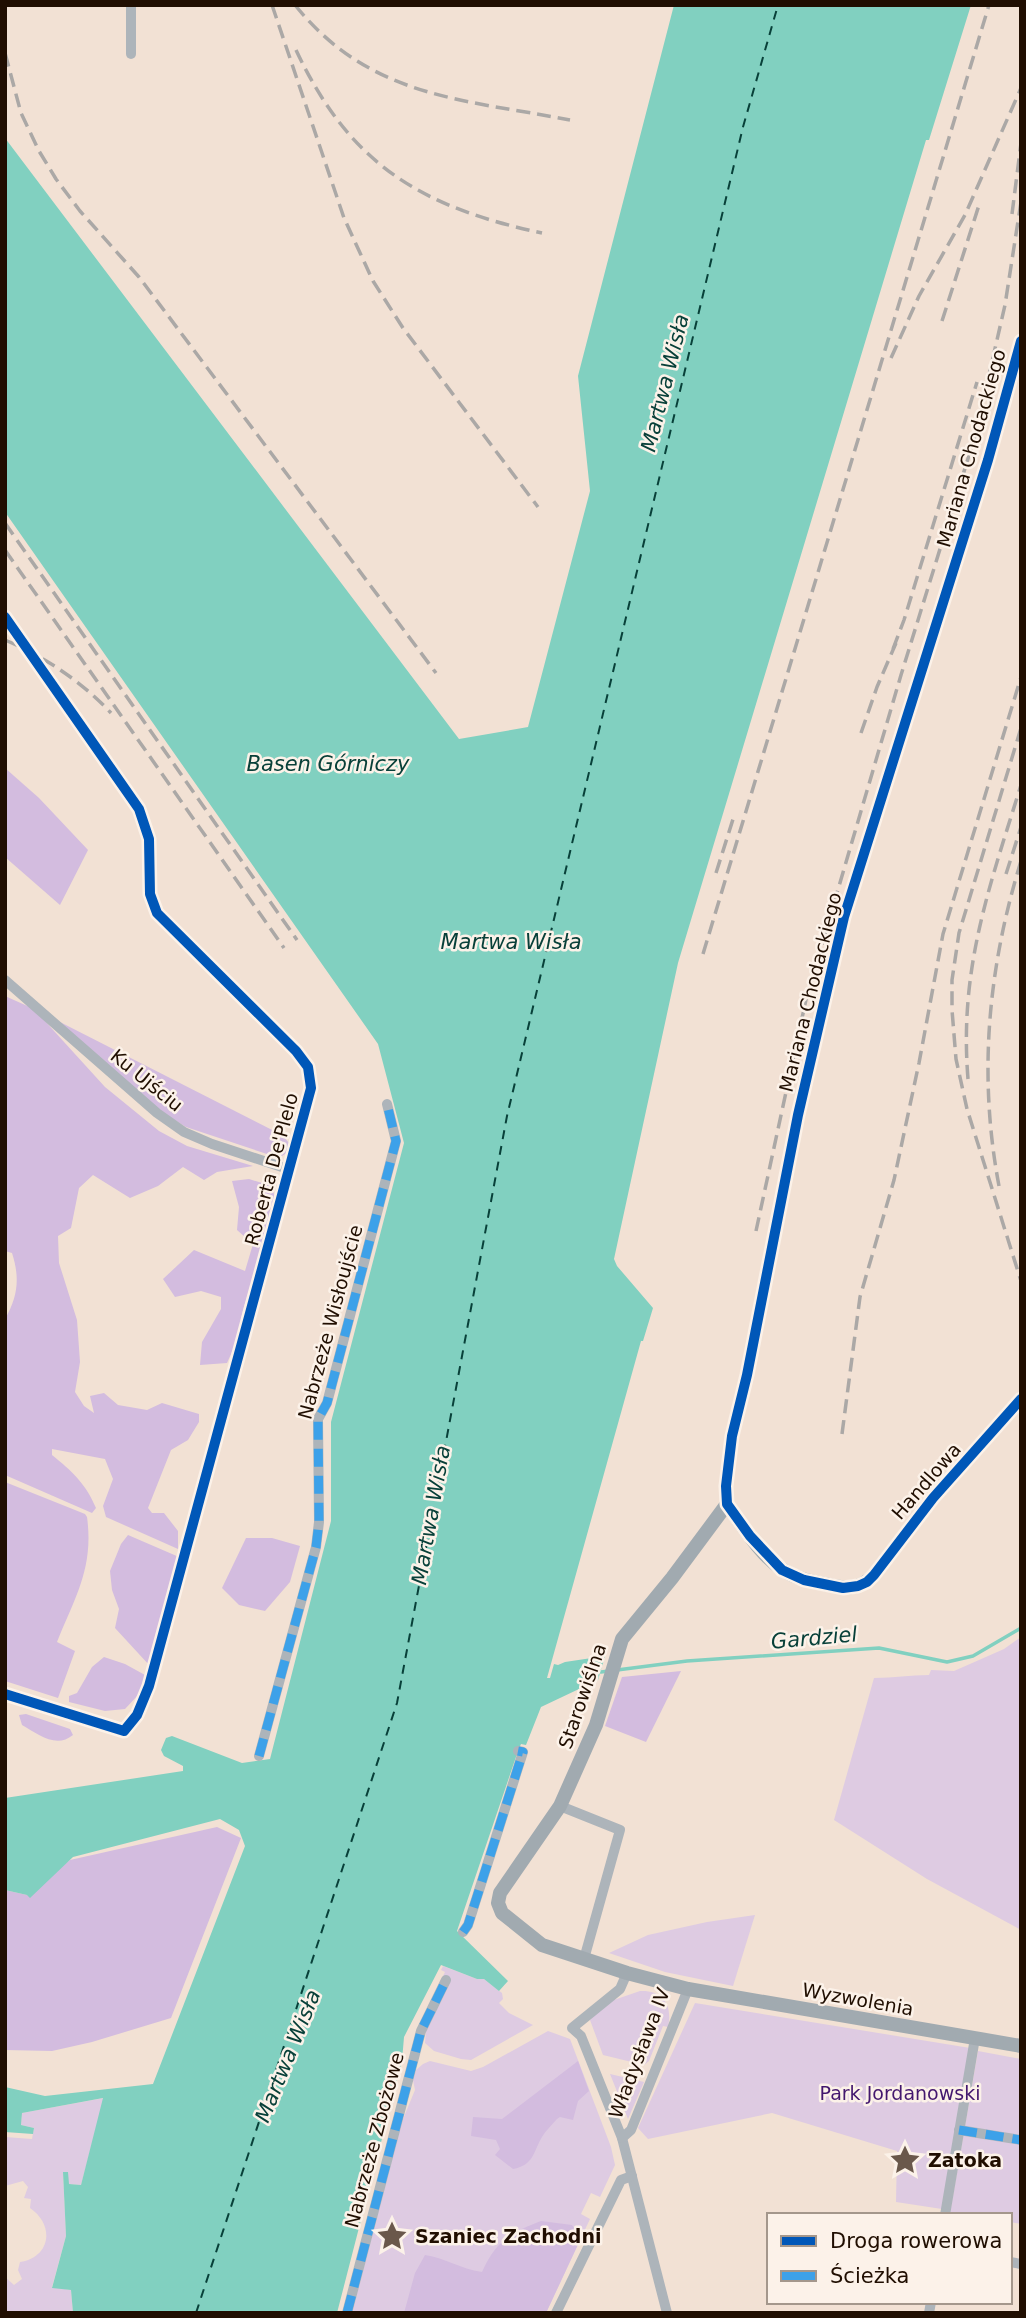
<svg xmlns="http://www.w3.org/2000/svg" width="1026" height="2318" font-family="'DejaVu Sans',sans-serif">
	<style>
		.green { fill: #decbe2 }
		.forest { fill: #d3bcdf }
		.water { fill: #81d0c0 }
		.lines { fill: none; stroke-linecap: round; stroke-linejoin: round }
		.stream { stroke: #81d0c0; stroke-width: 3.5 }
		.ferry { stroke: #084039; stroke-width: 2; stroke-dasharray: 9 7; stroke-linecap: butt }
		.street { stroke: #adb4ba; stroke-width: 10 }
		.secondary { stroke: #a1aab0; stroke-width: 14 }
		.rail { stroke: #aba8a6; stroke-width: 3.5; stroke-dasharray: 14 7; stroke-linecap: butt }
		.quiet { stroke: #3da1e9; stroke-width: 9; stroke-dasharray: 18 9; stroke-linecap: butt }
		.cycleway-casing { stroke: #fcf2e9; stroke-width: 15 }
		.cycleway { stroke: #0057b8; stroke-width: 10 }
		.labels { text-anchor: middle; stroke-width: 5; stroke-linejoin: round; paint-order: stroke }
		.street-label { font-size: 19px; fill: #200e01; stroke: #fcf2e9 }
		.park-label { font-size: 19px; fill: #43176e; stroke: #fcf2e9 }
		.poi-label { font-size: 19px; font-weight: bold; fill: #200e01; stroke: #fcf2e9; text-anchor: start }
		.water-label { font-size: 21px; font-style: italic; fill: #084039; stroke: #fcf2e9 }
	</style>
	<rect width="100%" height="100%" fill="#f2e1d4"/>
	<g class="green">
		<path d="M1021,1637V1930L927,1879L834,1820L874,1678C894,1678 910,1675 929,1675L931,1670L954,1671L1004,1649Z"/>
		<polygon points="755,1915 733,1986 665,1972 609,1953 648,1935 707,1922"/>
		<polygon points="443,1966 477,1979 484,1979 502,1993 503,1999 499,2003 509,2013 533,2025 471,2060 461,2059 434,2051 425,2043 426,2031 450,1983 442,1978 445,1972 441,1970"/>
		<path d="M640,1991C663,1990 673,2005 668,2027L663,2026L649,2061L644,2065L603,2055L590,2020L608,2002Z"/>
		<polygon points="695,2003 970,2048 942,2209 896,2202 897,2151 772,2113 648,2139 638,2128"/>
		<polygon points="548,2031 570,2039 611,2147 615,2165 600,2197 591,2193 581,2214 590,2219 546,2313 352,2313 401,2124 415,2090 413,2080 416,2070 423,2064 430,2061 471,2071 483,2067"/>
		<polygon points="978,2051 1021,2059 1021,2224 1010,2222 1010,2215 950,2213"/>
		<polygon points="610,2074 644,2082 628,2119"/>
		<path d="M104,2098L81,2185L69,2184L63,2173L66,2236L52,2287L71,2290L73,2313H5V2277L14,2285L22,2279L18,2270L20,2262C51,2257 55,2225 30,2208L31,2199L24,2198L28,2187L23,2181L5,2186V2137L32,2139L34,2128L21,2125L22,2113Z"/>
	</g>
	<g class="forest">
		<polygon points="5,768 39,798 88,850 60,905 5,857"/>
		<path d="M5,996L34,1009L105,1087L159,1131L187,1146L253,1166L217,1172L204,1180L183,1167L158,1186L130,1198L93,1175L79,1188L71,1228L58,1236L59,1263L77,1320L80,1362L75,1392L84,1406L94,1413L90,1396L104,1393L118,1405L147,1410L162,1403L199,1414V1422L188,1440L171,1450L148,1508L152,1513H164L178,1531V1549L106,1517L103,1506L113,1479L105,1459L52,1449V1455C72,1471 86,1484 96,1508L92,1513L5,1475V1319C18,1296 20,1278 12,1253L5,1251Z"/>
		<polygon points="58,1021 282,1135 290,1144 288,1152 279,1158 186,1127 163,1113"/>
		<polygon points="249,1179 272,1186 276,1203 243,1310 236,1343 227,1363 200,1365 202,1342 221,1309 221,1297 201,1291 175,1297 163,1279 194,1250 245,1271 253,1244 237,1230 239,1207 232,1181"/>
		<path d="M5,1482L85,1514L87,1517C94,1568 75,1597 57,1642L75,1651L58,1698L5,1681Z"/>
		<polygon points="128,1535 179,1557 150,1666 115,1628 119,1609 112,1590 110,1571 121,1544"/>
		<polygon points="246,1538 272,1538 300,1546 290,1582 265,1611 239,1605 222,1588"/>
		<polygon points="104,1657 125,1664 145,1675 139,1694 125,1709 105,1711 69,1702 69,1696 77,1693 92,1667"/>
		<polygon points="681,1671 646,1742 605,1726 622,1677"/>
		<path d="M26,1714L70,1729L73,1735C56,1749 38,1734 22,1725L19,1715Z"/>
		<polygon points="217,1827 241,1838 171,2018 92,2042 52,2051 5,2050 5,1890 27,1895 70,1860"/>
		<path d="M578,2061L589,2091L578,2101L573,2120L560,2117L557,2119C552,2125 546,2130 542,2137C533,2152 534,2165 513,2169L495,2155L500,2149L496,2140L471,2136L473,2117L502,2119Z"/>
		<path d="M541,2221L572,2225L581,2238L546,2313H404L415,2273L425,2255C446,2258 460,2269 482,2272C496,2241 510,2233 541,2221Z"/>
	</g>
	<polygon class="water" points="674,5 971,5 929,140 926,140 678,963 614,1259 617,1266 653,1308 643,1341 641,1341 547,1678 550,1678 554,1664 558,1665 565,1662 605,1656 598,1680 541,1707 526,1745 521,1744 518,1751 457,1931 508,1981 499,1991 484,1979 477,1979 441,1965 404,2037 402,2061 337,2313 73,2313 71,2290 52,2288 66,2236 63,2172 68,2172 69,2184 81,2185 103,2098 22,2113 21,2125 34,2128 33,2134 5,2132 5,2087 45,2096 153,2084 245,1846 239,1830 220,1819 73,1857 30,1898 27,1895 5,1890 5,1798 183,1771 183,1766 164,1756 161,1750 166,1738 172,1736 242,1763 270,1759 331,1521 331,1422 404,1143 378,1044 5,512 5,138 459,739 528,727 590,491 578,376"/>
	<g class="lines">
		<g class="stream">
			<polyline points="617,1670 687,1661 879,1648 947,1662 973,1656 1021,1628"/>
			<polyline points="601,1672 609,1671"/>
		</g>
		<polyline class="ferry" points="196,2313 397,1703 507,1116 743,127 778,5"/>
		<g class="street">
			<polyline points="131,5 131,54"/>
			<polyline points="5,617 139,809 149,839 150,894 157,913 296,1051 308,1067 311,1088 149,1686 137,1715 124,1731 5,1694"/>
			<polyline points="5,980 157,1113 184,1132 212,1144 288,1169"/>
			<polyline points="727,1504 726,1486 732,1436 747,1375 798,1115 844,917 988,460 1021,341"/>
			<polyline points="259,1756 316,1547 319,1522 318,1419 327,1403 396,1141 387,1104"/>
			<polyline points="560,1806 620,1830 584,1959"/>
			<polyline points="463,1932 468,1925 523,1752 518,1751"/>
			<polyline points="627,1973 620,1989 572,2028 581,2036 622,2138 667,2313"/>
			<polyline points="959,2130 1021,2140"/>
			<polyline points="622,2138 631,2130 688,1989"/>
			<polyline points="945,2215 975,2038"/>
			<polyline points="1010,2262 1021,2264"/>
			<polyline points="347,2313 421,2031 446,1980"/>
			<polyline points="556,2313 621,2180 632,2176"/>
			<polyline points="929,2313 931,2302"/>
		</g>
		<path class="secondary" d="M1021,1399L933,1498L874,1575C861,1589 847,1589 829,1585C814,1582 797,1579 783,1570C760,1555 743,1526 727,1504L672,1578L622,1639L596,1725L560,1806L500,1893L498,1903L502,1913L542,1945L627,1973L688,1989L1021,2046"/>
		<g class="rail">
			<polyline points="272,5 344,218 373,281 403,328 538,507"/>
			<path d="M295,5C370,98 462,99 570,120"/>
			<path d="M296,50C350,165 421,207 542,233"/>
			<polyline points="5,53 21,113 39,151 56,179 80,211 139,277 436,673"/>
			<polyline points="1012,214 1021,143"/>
			<polyline points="942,321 980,202"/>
			<polyline points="891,358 919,296 965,215 1021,88"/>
			<polyline points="5,523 297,940"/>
			<polyline points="5,550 284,948"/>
			<path d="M5,640C45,657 81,681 111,713"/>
			<polyline points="893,649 904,620 977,382"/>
			<polyline points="1021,728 959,933 952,980 952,1010 956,1059 967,1109 1021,1281"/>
			<polyline points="861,733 877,687 896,643"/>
			<polyline points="716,873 734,816"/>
			<polyline points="1006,874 1021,827"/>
			<polyline points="703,954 989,5"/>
			<path d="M968,1079C959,969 989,888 1021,785"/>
			<path d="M999,1186C978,1075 988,968 1021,861"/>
			<polyline points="756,1231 807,995 901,675 975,436 1005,305 1021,202"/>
			<polyline points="842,1434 860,1297 894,1180 919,1063 943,934 1021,677"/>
		</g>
		<g class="quiet">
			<polyline points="259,1756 316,1547 319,1522 318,1419 327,1403 396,1141 387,1104"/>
			<polyline points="463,1932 468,1925 523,1752 518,1751"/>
			<polyline points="959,2130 1021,2140"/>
			<polyline points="347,2313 421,2031 446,1980"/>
		</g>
		<g class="cycleway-casing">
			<g id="cycleway">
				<polyline points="1021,341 988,460 844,917 798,1115 747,1375 732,1436 726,1486 727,1504 750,1536 782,1570 804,1580 843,1588 858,1586 867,1582 874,1575 933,1498 1021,1399"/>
				<polyline points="5,617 139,809 149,839 150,894 157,913 296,1051 308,1067 311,1088 149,1686 137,1715 124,1731 5,1694"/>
			</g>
		</g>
		<use href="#cycleway" class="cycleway"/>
	</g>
	<defs>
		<g id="sight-bare" transform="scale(2.415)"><path d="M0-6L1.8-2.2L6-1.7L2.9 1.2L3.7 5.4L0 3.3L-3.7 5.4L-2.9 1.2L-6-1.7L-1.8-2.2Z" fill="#6a584b" stroke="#fcf2e9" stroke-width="2.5" paint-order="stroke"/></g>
	</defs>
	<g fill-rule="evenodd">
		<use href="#sight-bare" x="905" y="2160"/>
		<use href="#sight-bare" x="392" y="2236"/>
	</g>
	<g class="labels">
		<g class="street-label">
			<text transform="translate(971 448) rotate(-74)" y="7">Mariana Chodackiego</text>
			<text transform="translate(810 992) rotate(-76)" y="7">Mariana Chodackiego</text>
			<text transform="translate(147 1080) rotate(39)" y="7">Ku Ujściu</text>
			<text transform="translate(271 1169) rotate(-75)" y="7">Roberta De'Plelo</text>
			<text transform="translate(330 1322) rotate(-75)" y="7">Nabrzeże Wisłoujście</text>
			<text transform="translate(926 1481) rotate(-49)" y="7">Handlowa</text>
			<text transform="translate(582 1696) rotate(-71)" y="7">Starowiślna</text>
			<text transform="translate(858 1999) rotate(10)" y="7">Wyzwolenia</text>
			<text transform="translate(639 2053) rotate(-69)" y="7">Władysława IV</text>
			<text transform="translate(374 2140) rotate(-75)" y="7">Nabrzeże Zbożowe</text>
		</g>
		<g class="park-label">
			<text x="900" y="2100">Park Jordanowski</text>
		</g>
		<g class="poi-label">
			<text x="928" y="2167">Zatoka</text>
			<text x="415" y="2243">Szaniec Zachodni</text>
		</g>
		<g class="water-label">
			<text transform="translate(665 383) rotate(-76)" y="7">Martwa Wisła</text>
			<text x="328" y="771">Basen Górniczy</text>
			<text x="511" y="949">Martwa Wisła</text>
			<text transform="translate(431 1515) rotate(-80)" y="7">Martwa Wisła</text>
			<text transform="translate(814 1638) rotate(-5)" y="7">Gardziel</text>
			<text transform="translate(288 2056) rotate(-68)" y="7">Martwa Wisła</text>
		</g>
	</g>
	<rect width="1026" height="2318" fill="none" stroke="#200e01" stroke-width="14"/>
	<rect x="767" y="2213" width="245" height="91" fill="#fcf2e9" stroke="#a4978c" stroke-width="2"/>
	<rect x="781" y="2236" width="35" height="10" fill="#0057b8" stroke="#a4978c" stroke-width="2"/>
	<text x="830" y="2248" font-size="21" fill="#200e01">Droga rowerowa</text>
	<rect x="781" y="2271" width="35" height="10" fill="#3da1e9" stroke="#a4978c" stroke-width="2"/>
	<text x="830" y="2283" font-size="21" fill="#200e01">Ścieżka</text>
</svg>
